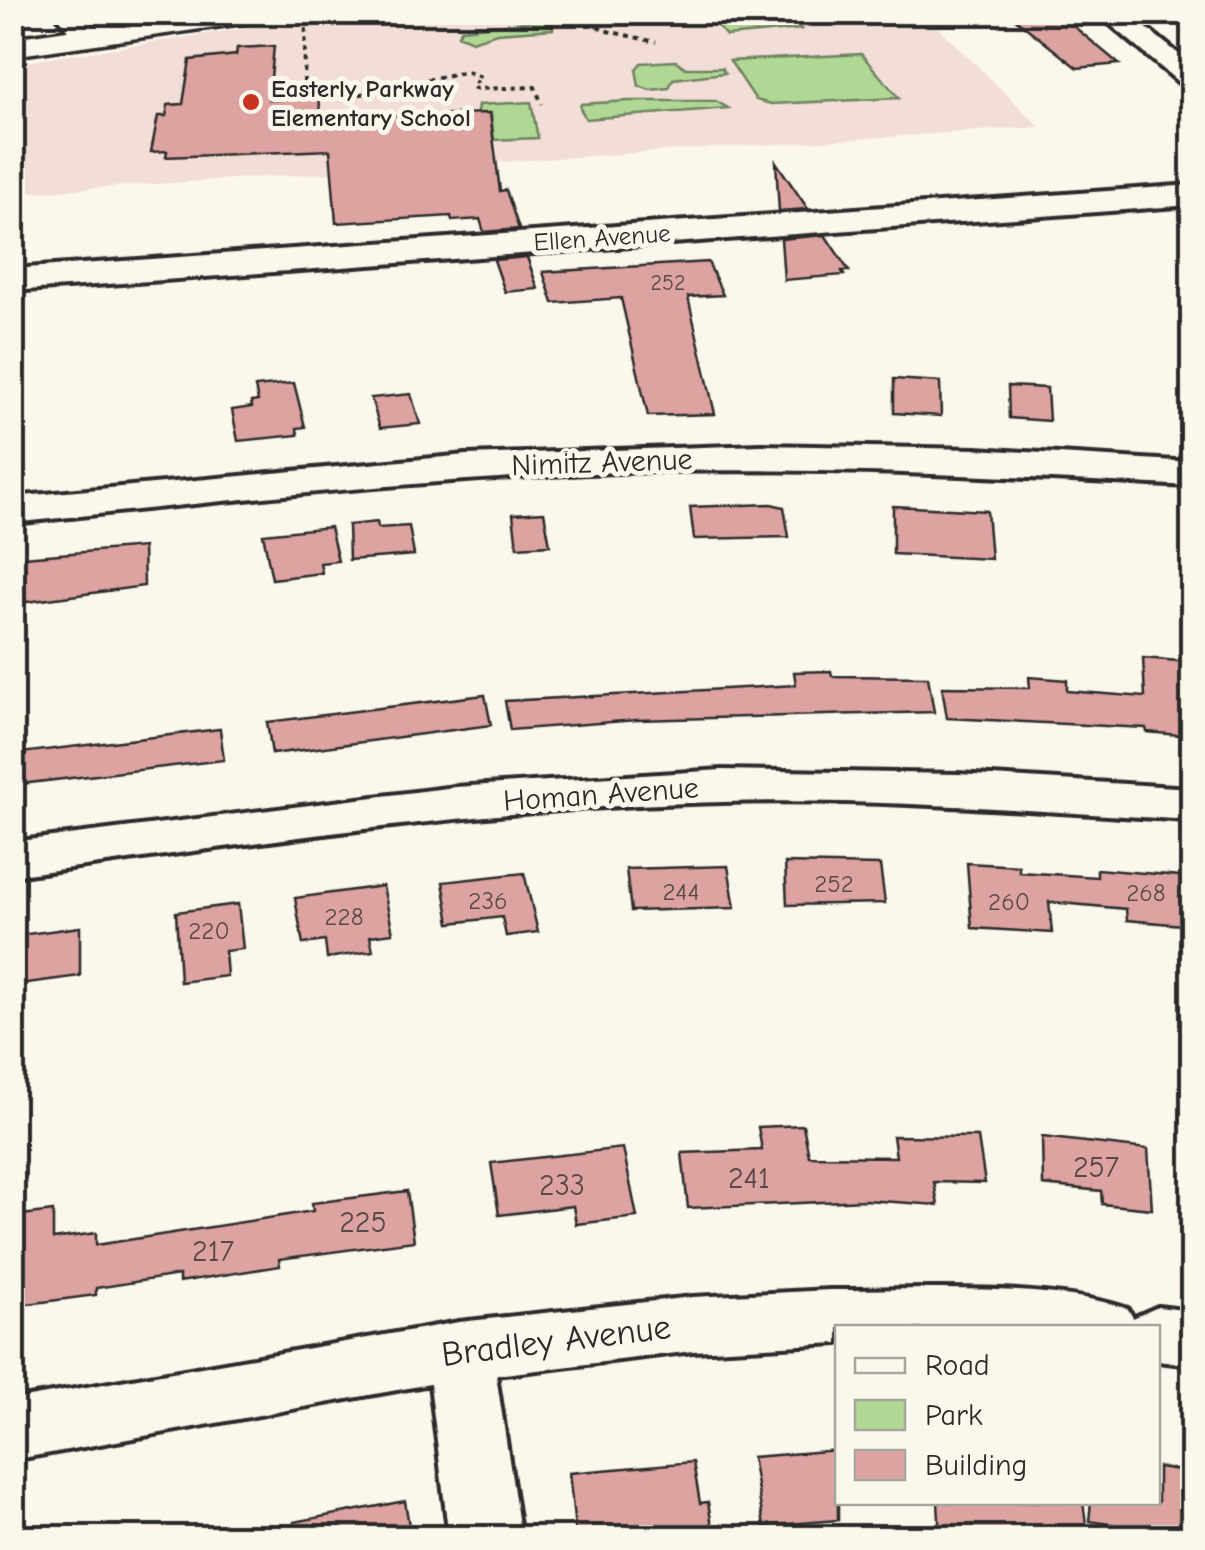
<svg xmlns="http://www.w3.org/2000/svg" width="1205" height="1550" font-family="'Comic Neue',sans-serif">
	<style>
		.built { fill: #f2ded6 }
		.green { fill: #b0d895; stroke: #6e8260; stroke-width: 2.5 }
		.building { fill: #dda3a1; stroke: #2b2b2b; stroke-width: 2.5 }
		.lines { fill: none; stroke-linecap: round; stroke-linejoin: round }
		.minor-casing { stroke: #2b2b2b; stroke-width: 8 }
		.major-casing { stroke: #2b2b2b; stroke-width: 7 }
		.path { stroke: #2b2b2b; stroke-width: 4; stroke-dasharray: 5 5; stroke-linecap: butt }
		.minor { fill: #fbf7ec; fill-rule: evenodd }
		.major { fill: #fbf7ec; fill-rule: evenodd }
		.poi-dot { fill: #c8321e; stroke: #fbf7ec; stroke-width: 4 }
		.labels { text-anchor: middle; stroke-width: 10; stroke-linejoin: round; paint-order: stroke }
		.far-number-label { font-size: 22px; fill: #584948 }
		.far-poi-label { font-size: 25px; font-weight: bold; fill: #2b2b2b; stroke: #fbf7ec; text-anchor: start }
		.far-street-label { font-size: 25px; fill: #2b2b2b; stroke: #fbf7ec }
		.number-label { font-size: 25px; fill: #584948 }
		.street-label { font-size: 30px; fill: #2b2b2b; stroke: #fbf7ec }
		.near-number-label { font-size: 30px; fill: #584948 }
		.near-street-label { font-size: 35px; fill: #2b2b2b; stroke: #fbf7ec }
	</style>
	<rect width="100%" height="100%" fill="#fbf7ec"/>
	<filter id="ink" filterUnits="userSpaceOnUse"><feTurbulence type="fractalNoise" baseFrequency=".01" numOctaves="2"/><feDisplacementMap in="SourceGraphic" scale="20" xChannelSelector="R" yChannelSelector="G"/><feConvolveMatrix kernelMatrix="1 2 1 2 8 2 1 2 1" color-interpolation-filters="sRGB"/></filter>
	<g filter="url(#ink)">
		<polygon class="built" points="347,12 921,12 926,17 1041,13 933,23 1040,127 17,193 24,126 13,126 12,64"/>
		<g class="green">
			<polygon points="785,13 801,29 726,36 707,14"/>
			<polygon points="552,19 553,29 497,33 472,41 458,35 461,29"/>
			<polygon points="861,54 899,98 771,104 756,100 730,61"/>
			<polygon points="676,61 686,68 722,68 725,73 673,79 669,88 650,90 639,86 636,69 641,63"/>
			<polygon points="629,101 716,101 728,108 586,119 580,108 581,104"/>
			<polygon points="531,102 538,138 494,140 491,113 477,113 478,105"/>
		</g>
		<g class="building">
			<polygon points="1059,14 1119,64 1077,68 1014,18"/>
			<polygon points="274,46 269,100 320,98 319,118 490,113 500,191 506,190 519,229 484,232 480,219 452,221 451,216 336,223 330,150 166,157 167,151 151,152 158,116 166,116 168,105 183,104 190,60 236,55 237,48"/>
			<polygon points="776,162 808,209 779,211"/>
			<polygon points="825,235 849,271 842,271 844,275 784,280 781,239"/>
			<polygon points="527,257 538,289 505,292 494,260"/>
			<polygon points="708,262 723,295 688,297 715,414 648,416 621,298 553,303 543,272"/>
			<polygon points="894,379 940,382 941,416 894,413"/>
			<polygon points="294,383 305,427 297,428 298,435 238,441 232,410 252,407 251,402 258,401 255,387"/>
			<polygon points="1008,386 1047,388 1049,421 1009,418"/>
			<polygon points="411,394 420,424 380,428 371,398"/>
			<polygon points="771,504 784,507 789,537 694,539 690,507"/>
			<polygon points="893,506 987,511 991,559 893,554"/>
			<polygon points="544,512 550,545 517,547 513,514"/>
			<polygon points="377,522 378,528 409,526 414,555 349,560 348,525"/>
			<polygon points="330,527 338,561 320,563 322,573 272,579 263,534"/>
			<polygon points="143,547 144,586 12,604 12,558"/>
			<polygon points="1143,658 1190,662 1189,736 1147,732 1146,728 947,718 942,687 1030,688 1029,677 1067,680 1067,691 1145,697"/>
			<polygon points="831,671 832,676 928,677 934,712 637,720 510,730 505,701 796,685 794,672"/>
			<polygon points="485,695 491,725 272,754 267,722"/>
			<polygon points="220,729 224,760 12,785 12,754"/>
			<polygon points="785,863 880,865 885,903 787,905"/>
			<polygon points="967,863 1019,866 1019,872 1097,877 1097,869 1192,877 1192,913 1181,912 1183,925 1127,920 1126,909 1049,902 1052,933 972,928"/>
			<polygon points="728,866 735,908 631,911 626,869"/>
			<polygon points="524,873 538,932 506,936 502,917 450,923 443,882"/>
			<polygon points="383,886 393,933 370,936 373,951 327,958 325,941 303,944 295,898"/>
			<polygon points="238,904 243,949 225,951 227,976 180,982 176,912"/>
			<polygon points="80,927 80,976 12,985 12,936"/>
			<polygon points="803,1125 809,1156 896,1157 893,1136 978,1137 985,1183 934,1182 938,1205 865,1200 688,1208 682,1153 762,1150 758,1127"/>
			<polygon points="1042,1137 1148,1149 1152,1209 1102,1204 1101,1191 1043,1185"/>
			<polygon points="623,1148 637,1217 576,1224 573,1206 499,1215 491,1163"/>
			<polygon points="407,1191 414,1241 279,1259 280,1266 179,1282 179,1275 96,1288 96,1295 12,1306 14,1216 53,1211 53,1239 96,1233 96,1245 313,1211 312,1203"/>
			<polygon points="838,1450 838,1520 764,1526 752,1457"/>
			<polygon points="693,1462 700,1503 708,1502 714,1538 576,1538 569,1473"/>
			<polygon points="1158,1467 1192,1472 1192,1536 1089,1521 1091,1502 1158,1502"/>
			<polygon points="405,1501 411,1538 296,1538 294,1522"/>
			<polygon points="938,1502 1083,1502 1088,1538 940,1538"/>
		</g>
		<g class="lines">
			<g class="minor-casing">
				<g id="minor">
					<polygon points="55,12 83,12 101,37 87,45 77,43"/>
					<polygon points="1096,12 1127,12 1192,65 1192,88 1182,85"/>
					<polygon points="1192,185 1192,205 12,291 12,269"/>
					<path d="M761,445L976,449L1192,462V486C1000,476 809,466 617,472C415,479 214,502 12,523V497L466,455Z"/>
					<path d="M722,770L958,774L1192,788V820C1036,811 879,798 722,802C484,807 248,844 12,876V842L455,787Z"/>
					<path d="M830,1290C914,1290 1051,1282 1128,1309L1133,1318L1158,1307L1192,1311V1365L1158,1361V1328H838V1343L693,1351L496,1375L521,1538H449L430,1384L12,1460V1400L459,1322L693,1297Z"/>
				</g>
			</g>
			<g class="major-casing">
				<polygon id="major" points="190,12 272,12 257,21 12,56 12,38"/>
			</g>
			<g class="path">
				<polyline points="586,12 587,19 603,30 656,42"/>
				<path d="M301,21L306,24L304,81C368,112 405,79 468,72L481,77L472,86L475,89L535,87L542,104"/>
				<polyline points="878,23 884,12"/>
			</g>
			<use href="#minor" class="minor"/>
			<use href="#major" class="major"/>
		</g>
	</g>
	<circle class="poi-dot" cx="251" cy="102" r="10"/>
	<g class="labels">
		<g class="far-number-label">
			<text x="668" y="290">252</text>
		</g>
		<g class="far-poi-label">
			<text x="271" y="97">Easterly Parkway<tspan x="271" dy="29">Elementary School</tspan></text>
		</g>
		<g class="far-street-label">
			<text transform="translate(602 237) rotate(-4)" y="9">Ellen Avenue</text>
		</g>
		<g class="number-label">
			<text x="834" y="892">252</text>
			<text x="681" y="900">244</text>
			<text x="1146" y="901">268</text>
			<text x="488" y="909">236</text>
			<text x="1009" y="910">260</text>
			<text x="344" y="925">228</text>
			<text x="209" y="939">220</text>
		</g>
		<g class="street-label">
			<text transform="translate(602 462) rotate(-2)" y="10">Nimitz Avenue</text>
			<text transform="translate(601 794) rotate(-4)" y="10">Homan Avenue</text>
		</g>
		<g class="near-number-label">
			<text x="1096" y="1177">257</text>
			<text x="749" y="1188">241</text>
			<text x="562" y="1195">233</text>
			<text x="363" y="1232">225</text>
			<text x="213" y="1261">217</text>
		</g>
		<g class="near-street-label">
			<text transform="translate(556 1340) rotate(-7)" y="12">Bradley Avenue</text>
		</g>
	</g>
	<rect width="1205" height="1550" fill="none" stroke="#fbf7ec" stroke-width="50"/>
	<rect x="25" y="25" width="1155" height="1500" fill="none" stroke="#2b2b2b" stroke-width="4" filter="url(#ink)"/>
	<rect x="835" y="1325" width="325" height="180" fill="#fbf7ec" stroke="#a8a59f" stroke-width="2.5"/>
	<rect x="855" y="1358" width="50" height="15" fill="#fbf7ec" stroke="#a8a59f" stroke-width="2.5"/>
	<text x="925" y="1375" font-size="30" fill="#2b2b2b">Road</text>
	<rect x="855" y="1400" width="50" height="30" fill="#b0d895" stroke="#a8a59f" stroke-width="2.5"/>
	<text x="925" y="1425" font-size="30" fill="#2b2b2b">Park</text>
	<rect x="855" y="1450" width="50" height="30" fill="#dda3a1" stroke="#a8a59f" stroke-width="2.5"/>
	<text x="925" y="1475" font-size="30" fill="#2b2b2b">Building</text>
</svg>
